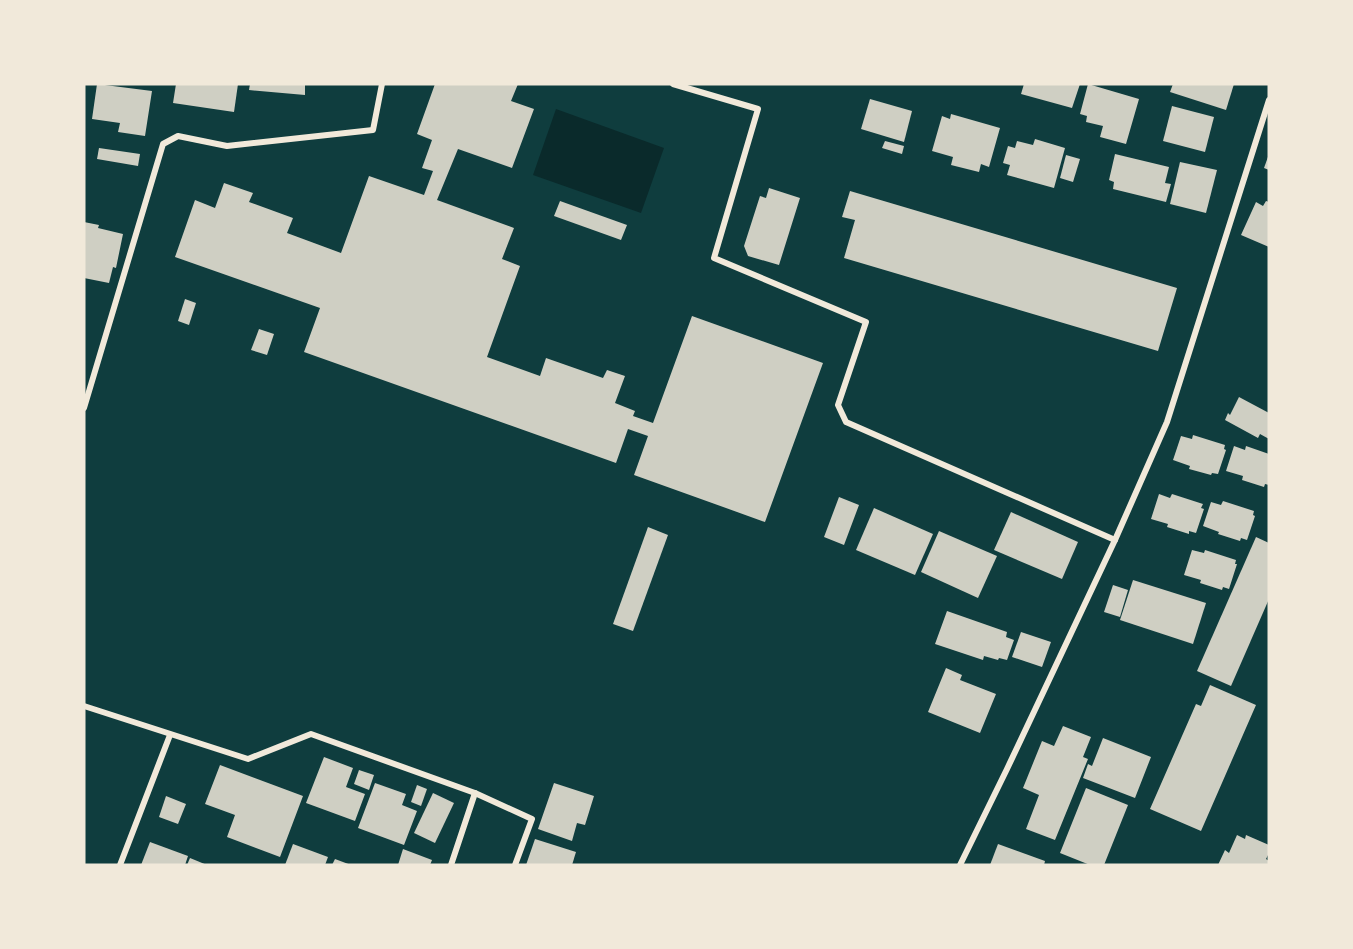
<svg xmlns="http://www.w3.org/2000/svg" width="1353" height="949" font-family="Karla,sans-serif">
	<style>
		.water { fill: #0a2a2b }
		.building { fill: #cfcfc3 }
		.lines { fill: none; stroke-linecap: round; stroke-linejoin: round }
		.minor { stroke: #f1e9da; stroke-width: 6 }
	</style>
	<rect width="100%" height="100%" fill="#0f3d3e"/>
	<polygon class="water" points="556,109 664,148 641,213 533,175"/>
	<g class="building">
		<polygon points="97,84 152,91 145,136 118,132 120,123 92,119"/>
		<polygon points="176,84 238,84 234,112 173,103"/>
		<polygon points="250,84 305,84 305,95 249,90"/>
		<polygon points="435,84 518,84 511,101 534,109 512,168 458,149 437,200 514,228 502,259 520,266 487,357 540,376 546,358 603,378 607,370 625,376 615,403 635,411 633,416 653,423 692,316 823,363 765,522 634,475 648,436 628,429 616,463 304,352 320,308 175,257 195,200 215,208 224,183 253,193 249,202 293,218 287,233 341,253 369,176 424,195 433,171 422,168 432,140 417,134"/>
		<polygon points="1024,84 1080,84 1072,108 1021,94"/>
		<polygon points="1088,84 1139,99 1126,144 1100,137 1103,126 1086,122 1087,116 1080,114"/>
		<polygon points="1173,84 1234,84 1226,110 1170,92"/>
		<polygon points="870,99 912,111 904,142 861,129"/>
		<polygon points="1172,106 1214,117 1205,152 1163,141"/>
		<polygon points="951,114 1000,128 989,167 981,164 979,172 951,165 953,157 932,151 942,116 950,119"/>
		<polygon points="1035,139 1065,148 1054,188 1007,175 1010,165 1003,163 1008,146 1015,148 1017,141 1033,145"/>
		<polygon points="885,141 904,146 902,154 882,148"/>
		<polygon points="99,148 140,154 138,166 97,159"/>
		<polygon points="1115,154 1169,167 1165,183 1171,184 1166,202 1113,189 1114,182 1109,180"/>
		<polygon points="1269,154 1269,170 1264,168"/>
		<polygon points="1066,155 1080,159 1073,182 1060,178"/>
		<polygon points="1180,162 1217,170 1206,213 1170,204"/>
		<polygon points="769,188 800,198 779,265 748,256 744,246 760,196 766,198"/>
		<polygon points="850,191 1177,288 1158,351 844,258 855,220 842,217"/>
		<polygon points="560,201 627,225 621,240 554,216"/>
		<polygon points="1266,201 1269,202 1269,247 1241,235 1256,202 1263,206"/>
		<polygon points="84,222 99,225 98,228 123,234 116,268 113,267 109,283 84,278"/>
		<polygon points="185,299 196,303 189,325 178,321"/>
		<polygon points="259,329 274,334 267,355 251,350"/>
		<polygon points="1239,397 1269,413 1269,439 1260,434 1258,438 1225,420 1228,413 1230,415"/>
		<polygon points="1193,435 1225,445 1224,449 1226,450 1218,474 1212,473 1211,475 1189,469 1190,466 1173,460 1181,436 1192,439"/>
		<polygon points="1234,446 1245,450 1246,446 1269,454 1269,485 1265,484 1264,487 1242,480 1243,476 1226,471"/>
		<polygon points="1159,494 1170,498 1172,494 1203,504 1201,508 1204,509 1196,533 1189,531 1189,534 1167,527 1168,524 1151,519"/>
		<polygon points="839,497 859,505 844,545 824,537"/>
		<polygon points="1223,501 1254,511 1253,515 1255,516 1247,540 1241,538 1240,541 1218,534 1219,532 1203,526 1211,502 1221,505"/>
		<polygon points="874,508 933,534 915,575 856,550"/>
		<polygon points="1011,512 1078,542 1062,579 994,550"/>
		<polygon points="648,527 668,535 633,631 613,624"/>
		<polygon points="939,531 997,556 978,598 921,572"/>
		<polygon points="1256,537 1269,543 1269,599 1231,686 1197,671"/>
		<polygon points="1192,550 1204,553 1205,550 1236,560 1235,564 1237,564 1229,589 1223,587 1222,590 1200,583 1201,580 1184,575"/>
		<polygon points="1133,580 1206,603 1193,644 1120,620"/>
		<polygon points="1113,585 1128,590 1120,617 1104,612"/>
		<polygon points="947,611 1007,632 1006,637 1014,640 1007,660 999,658 998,660 984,656 983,660 935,644"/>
		<polygon points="1021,632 1051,642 1042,667 1012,657"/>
		<polygon points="946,668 962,675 960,680 996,694 980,733 928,712"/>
		<polygon points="1210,685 1256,705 1201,831 1150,809 1196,704 1201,706"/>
		<polygon points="1063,726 1091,737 1083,757 1088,759 1055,840 1026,829 1039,795 1023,788 1042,741 1054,746"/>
		<polygon points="1103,738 1151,757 1135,798 1083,778 1088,764 1092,766"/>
		<polygon points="324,757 353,768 346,787 365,794 355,821 306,803"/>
		<polygon points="220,765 303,796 280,857 227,837 235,815 205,804"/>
		<polygon points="359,770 374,775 369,790 354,784"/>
		<polygon points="375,783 406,794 402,805 417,811 404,845 358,828"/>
		<polygon points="554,783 594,796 585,825 577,823 572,841 538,829"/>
		<polygon points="417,785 427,789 421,806 411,802"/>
		<polygon points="1086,788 1128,805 1104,865 1090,865 1060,853"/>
		<polygon points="433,793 454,803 435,843 414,833"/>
		<polygon points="166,796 186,804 178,824 159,817"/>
		<polygon points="1237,835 1245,839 1246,835 1269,845 1269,853 1266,859 1269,861 1268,865 1218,865 1225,850 1229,853"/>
		<polygon points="535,839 576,852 572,865 526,865"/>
		<polygon points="150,842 188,856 185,865 141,865"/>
		<polygon points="293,844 328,857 325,865 285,865"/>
		<polygon points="998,844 1045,861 1044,865 990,865"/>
		<polygon points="403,849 432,860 430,865 398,865"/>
		<polygon points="190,858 207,865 187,865"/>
		<polygon points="335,859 351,865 332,865"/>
	</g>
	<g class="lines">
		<g class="minor">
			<polyline points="673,84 758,109 714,258 866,322 838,405 846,422 1115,540"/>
			<polyline points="84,408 163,144 178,136 227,146 373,130 382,84"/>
			<polyline points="84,706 248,759 311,734 475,793 532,819 515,865"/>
			<polyline points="120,865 170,735"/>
			<polyline points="451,865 475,793"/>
			<polyline points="960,865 1007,769 1115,540 1167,422 1269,100"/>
		</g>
	</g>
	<rect width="1353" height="949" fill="none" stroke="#f1e9da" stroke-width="171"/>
</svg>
